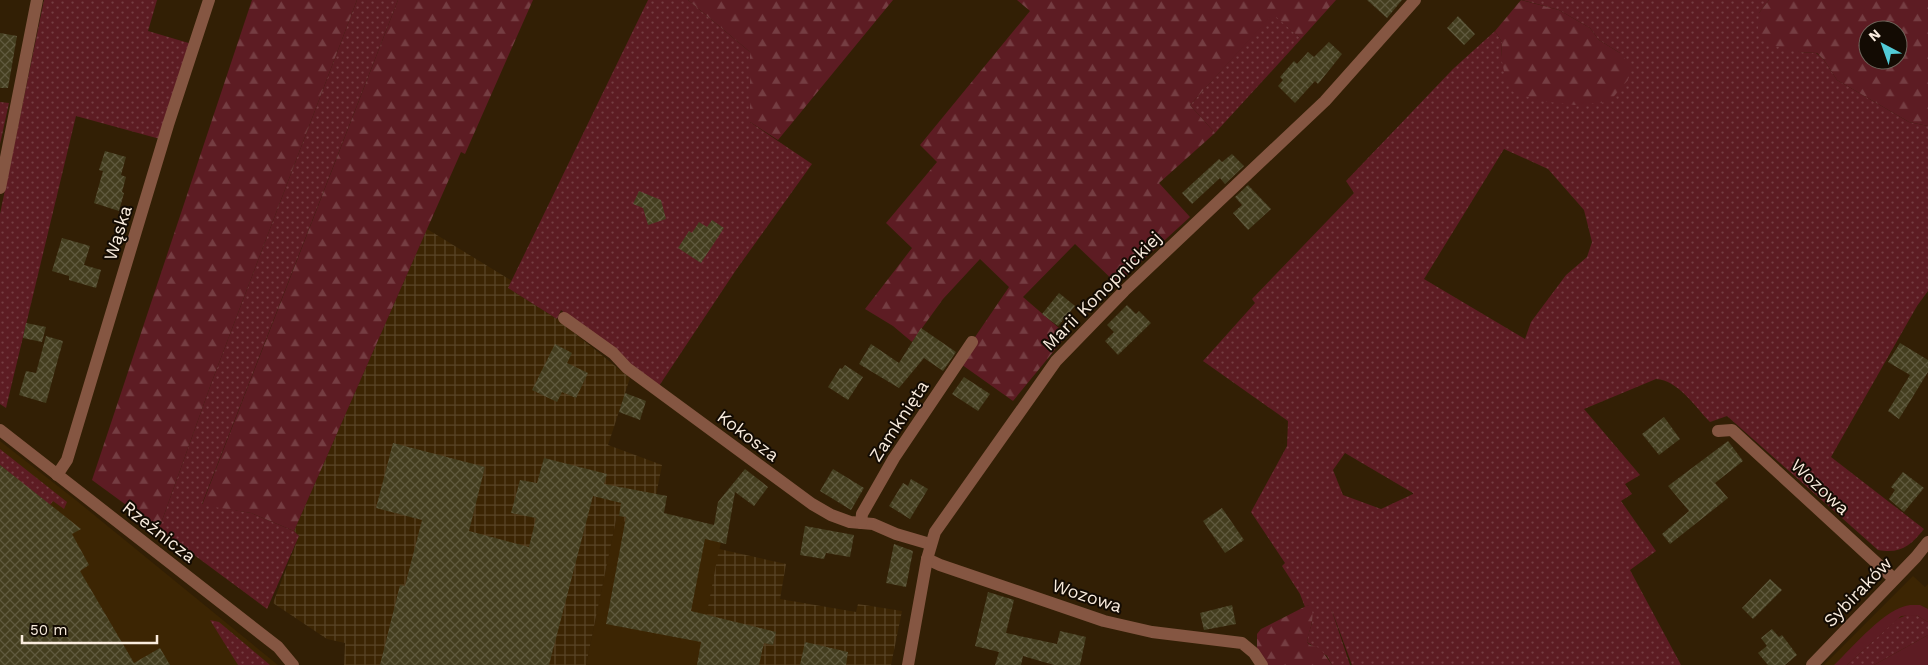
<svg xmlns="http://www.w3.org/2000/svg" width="1928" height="665" font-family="'Work Sans',sans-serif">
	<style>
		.built { fill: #3c2503 }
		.industrial { fill: url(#industrial-grid) }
		.grass { fill: url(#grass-dots); fill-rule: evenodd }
		.forest { fill: url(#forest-firs); fill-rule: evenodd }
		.pitch { fill: #5d1c23 }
		.building { fill: url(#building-cross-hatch) }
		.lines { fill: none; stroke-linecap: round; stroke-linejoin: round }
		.street { stroke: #855642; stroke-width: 12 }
		.labels { text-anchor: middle; stroke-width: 4; stroke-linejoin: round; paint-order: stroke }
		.street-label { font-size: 18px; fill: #f9ecde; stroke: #130b03 }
	</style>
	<defs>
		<pattern id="industrial-grid" width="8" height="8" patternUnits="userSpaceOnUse" patternTransform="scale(1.25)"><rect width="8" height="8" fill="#3c2503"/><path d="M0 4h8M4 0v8" fill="none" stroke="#594527"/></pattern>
		<pattern id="grass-dots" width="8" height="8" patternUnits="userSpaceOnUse" patternTransform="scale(1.25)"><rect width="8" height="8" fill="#5d1c23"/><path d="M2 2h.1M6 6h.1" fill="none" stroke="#753d42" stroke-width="1.8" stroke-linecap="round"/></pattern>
		<pattern id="forest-firs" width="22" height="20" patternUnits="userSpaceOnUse" patternTransform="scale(1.25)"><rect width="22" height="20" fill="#5d1c23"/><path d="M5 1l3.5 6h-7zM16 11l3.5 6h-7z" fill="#753d42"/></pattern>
		<pattern id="building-cross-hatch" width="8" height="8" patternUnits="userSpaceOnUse" patternTransform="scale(1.25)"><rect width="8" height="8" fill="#443e1f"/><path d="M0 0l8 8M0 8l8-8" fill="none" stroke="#605a3f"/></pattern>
	</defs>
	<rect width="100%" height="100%" fill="#321f05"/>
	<g class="built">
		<polygon points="0,441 77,501 278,665 0,665"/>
		<polygon points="616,519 721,542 697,665 586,665"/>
		<polygon points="1913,576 1925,587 1928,584 1928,665 1824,665"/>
	</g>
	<g class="industrial">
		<polygon points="427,229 512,281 508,288 557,319 630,378 608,445 662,465 650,526 616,520 586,665 344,665 345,643 327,639 273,603 299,536 294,531"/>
		<polygon points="719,549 786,564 780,599 856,612 858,604 902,611 891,665 697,665"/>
	</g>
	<g class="grass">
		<polygon points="44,0 157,0 148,31 192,44 160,139 76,116 6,408 0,404 0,214"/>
		<polygon points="357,0 398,0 202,504 251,513 294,531 299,536 267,609 159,529 211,384"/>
		<polygon points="648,0 688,0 750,52 750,122 812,164 736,270 659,386 561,310 557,319 508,288"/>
		<path d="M1522,0H1769L1759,13L1799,52L1816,53L1824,60L1837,80L1909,122L1928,126V291L1917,306L1831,457L1924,529C1910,546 1901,554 1878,550L1727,416L1710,422C1695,407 1678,380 1656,379L1584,409L1640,475L1625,484L1632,494L1621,501L1656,551L1630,570L1681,665H1352L1331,608L1350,665H1332L1327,656L1307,642C1309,625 1317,623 1308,605L1305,607L1300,594L1282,566L1285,563L1251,512L1287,446L1288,421L1203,361L1255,303L1252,299L1354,193L1346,181L1453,69L1495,31L1502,42L1501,57L1620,53L1599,40L1590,28L1559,10ZM1504,149L1548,169L1584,210L1592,242L1587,257L1566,275L1531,322L1525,339L1424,279ZM1345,453L1413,493V494L1381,509L1343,495L1333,470Z"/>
		<polygon points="1273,13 1301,39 1215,133 1190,105"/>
		<polygon points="0,102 9,103 0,144"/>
		<polygon points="0,449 67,502 64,509 53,501 50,505 0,465"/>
		<polygon points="1907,615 1916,615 1928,622 1928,635 1874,665 1847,665 1897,619"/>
		<polygon points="210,620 219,622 270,665 238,665"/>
	</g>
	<g class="forest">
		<polygon points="252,0 357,0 211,384 159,529 92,480"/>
		<polygon points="398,0 533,0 465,154 461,152 294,531 251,513 202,505"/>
		<polygon points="688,0 893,0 778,140 750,122 750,52"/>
		<polygon points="1017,0 1336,0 1301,39 1273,14 1190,105 1215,133 1159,183 1190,217 1117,284 1075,244 1023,297 1067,335 1013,401 958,362 1009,287 980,259 943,299 912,342 893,326 865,309 912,248 886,223 937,162 920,145 1030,11"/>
		<polygon points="1521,0 1559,10 1590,28 1599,40 1620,53 1630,65 1628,80 1609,102 1575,105 1541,101 1513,92 1506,81 1501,57 1502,42 1495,31"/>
		<path d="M1769,0H1928V126L1909,122L1837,80L1824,60L1817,53L1799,52L1771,45L1758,29L1759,13ZM1868,30H1898V60H1868Z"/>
		<path d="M1308,605L1312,609C1314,624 1309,629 1307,642L1310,645L1320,648L1332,665H1266L1257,648V634L1261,629Z"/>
	</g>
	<g class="pitch">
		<path d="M1910,605H1920L1928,609V622L1916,615L1901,616L1847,665H1834C1853,647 1885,608 1910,605Z"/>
		<polygon points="1928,635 1928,665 1874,665"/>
	</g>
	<g class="building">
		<polygon points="1367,0 1402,0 1387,18"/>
		<polygon points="1458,16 1475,34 1464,45 1447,28"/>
		<polygon points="0,33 17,36 8,88 0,88"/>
		<polygon points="1329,42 1342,54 1318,84 1315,81 1295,103 1278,86 1283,80 1280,77 1294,61 1297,64 1308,52 1314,57"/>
		<polygon points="105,151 126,157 121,175 126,177 122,192 124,193 119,211 94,203 103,171 99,170"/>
		<polygon points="1232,154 1244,166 1225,184 1220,178 1192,204 1182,193 1219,159 1222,162"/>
		<polygon points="1248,185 1271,209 1248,230 1233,213 1242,205 1235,197"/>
		<polygon points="639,191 661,200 666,219 648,225 643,208 633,204"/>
		<polygon points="712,220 724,228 701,263 678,248 689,231 692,233 699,222 707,227"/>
		<polygon points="62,238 90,246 84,265 101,270 96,288 69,280 69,276 52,271"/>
		<polygon points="1059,293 1075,306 1058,326 1042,314"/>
		<polygon points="1127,305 1136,314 1139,311 1151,323 1118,355 1105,341 1114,332 1107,325"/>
		<polygon points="26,323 46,327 42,342 23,338"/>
		<polygon points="921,328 956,352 943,371 924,358 899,388 859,364 871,344 899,363"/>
		<polygon points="46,336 63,341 46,403 19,395 26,371 36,373"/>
		<polygon points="1900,343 1928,360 1928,372 1899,419 1888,411 1910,375 1888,362"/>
		<polygon points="555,344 572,353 567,363 588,373 576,398 562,392 557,402 532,390"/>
		<polygon points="845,365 863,377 848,400 828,387 840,368 842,369"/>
		<polygon points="964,377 990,394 978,411 952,394"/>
		<polygon points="625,393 646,401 640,420 619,412"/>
		<polygon points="1664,417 1680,439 1659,455 1642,434"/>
		<polygon points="1728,441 1743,461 1715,483 1728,498 1670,544 1662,534 1689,511 1668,486"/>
		<polygon points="393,443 485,467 469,531 529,547 536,518 511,513 520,480 537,483 544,458 607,474 604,484 667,496 664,513 714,525 718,502 745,469 768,487 754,506 735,492 726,544 705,539 691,611 776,632 773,645 764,643 759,665 697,665 701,642 606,624 626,517 619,516 621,503 593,496 549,665 380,665 400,585 405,586 422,520 376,508"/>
		<polygon points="0,465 81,529 72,534 89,565 80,571 134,663 160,648 170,665 0,665"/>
		<polygon points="833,469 864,488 851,510 820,491"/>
		<polygon points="1903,472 1924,488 1904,512 1889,499 1895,490 1891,487"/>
		<polygon points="911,479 928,489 910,519 889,506 903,483 908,486"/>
		<polygon points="1222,508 1244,540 1225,553 1203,521"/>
		<polygon points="805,526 854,535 850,557 826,553 824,559 800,555"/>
		<polygon points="894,544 913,551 906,587 886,583"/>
		<polygon points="1770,579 1782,590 1753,619 1742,608"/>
		<polygon points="988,592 1014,600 1006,633 1057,644 1060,631 1086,637 1080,665 1054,665 1023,656 1021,665 995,665 999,652 975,646"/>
		<polygon points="1232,605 1236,624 1204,630 1200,613"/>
		<polygon points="1772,629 1779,637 1782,635 1797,655 1785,665 1768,665 1758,653 1767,646 1761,638"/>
		<polygon points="805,642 848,652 846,665 800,665"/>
	</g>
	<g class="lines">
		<g class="street">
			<polyline points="0,188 37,0"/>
			<polyline points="564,318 613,353 627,368 812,504 831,515 850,522 873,524 896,534 930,544"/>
			<polyline points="0,430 278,647 293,665"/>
			<polyline points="1718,431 1732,430 1894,579"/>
			<polyline points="57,475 67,460 168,125 209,0"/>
			<polyline points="861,523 862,514 894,458 972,342"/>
			<polyline points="927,559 940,565 1104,621 1152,632 1242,643 1254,653 1262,665"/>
			<polyline points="908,665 927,559 935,532 1056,361 1124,291 1325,101 1415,0"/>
			<polyline points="1812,665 1916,557 1928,542"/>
		</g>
	</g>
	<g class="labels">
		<g class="street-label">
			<text transform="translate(118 233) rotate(-73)" y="6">Wąska</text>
			<text transform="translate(1102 291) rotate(-45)" y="6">Marii Konopnickiej</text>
			<text transform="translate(899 421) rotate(-57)" y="6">Zamknięta</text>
			<text transform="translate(748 436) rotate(37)" y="6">Kokosza</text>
			<text transform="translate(1820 487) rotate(43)" y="6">Wozowa</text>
			<text transform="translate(159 532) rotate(38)" y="6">Rzeźnicza</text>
			<text transform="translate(1858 592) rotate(-46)" y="6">Sybiraków</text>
			<text transform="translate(1087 596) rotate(18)" y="6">Wozowa</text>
		</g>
	</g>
	<g transform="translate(1883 45) rotate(319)"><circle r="24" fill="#130b03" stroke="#6f655b"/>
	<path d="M0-4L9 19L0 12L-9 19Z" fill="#52cbd7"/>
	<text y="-8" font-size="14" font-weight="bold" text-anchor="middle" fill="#f9ecde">N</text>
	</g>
	<path d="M22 635v8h135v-8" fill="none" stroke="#f9ecde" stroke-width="2.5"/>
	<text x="30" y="635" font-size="15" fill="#f9ecde" stroke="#130b03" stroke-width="4" paint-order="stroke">50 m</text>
</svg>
